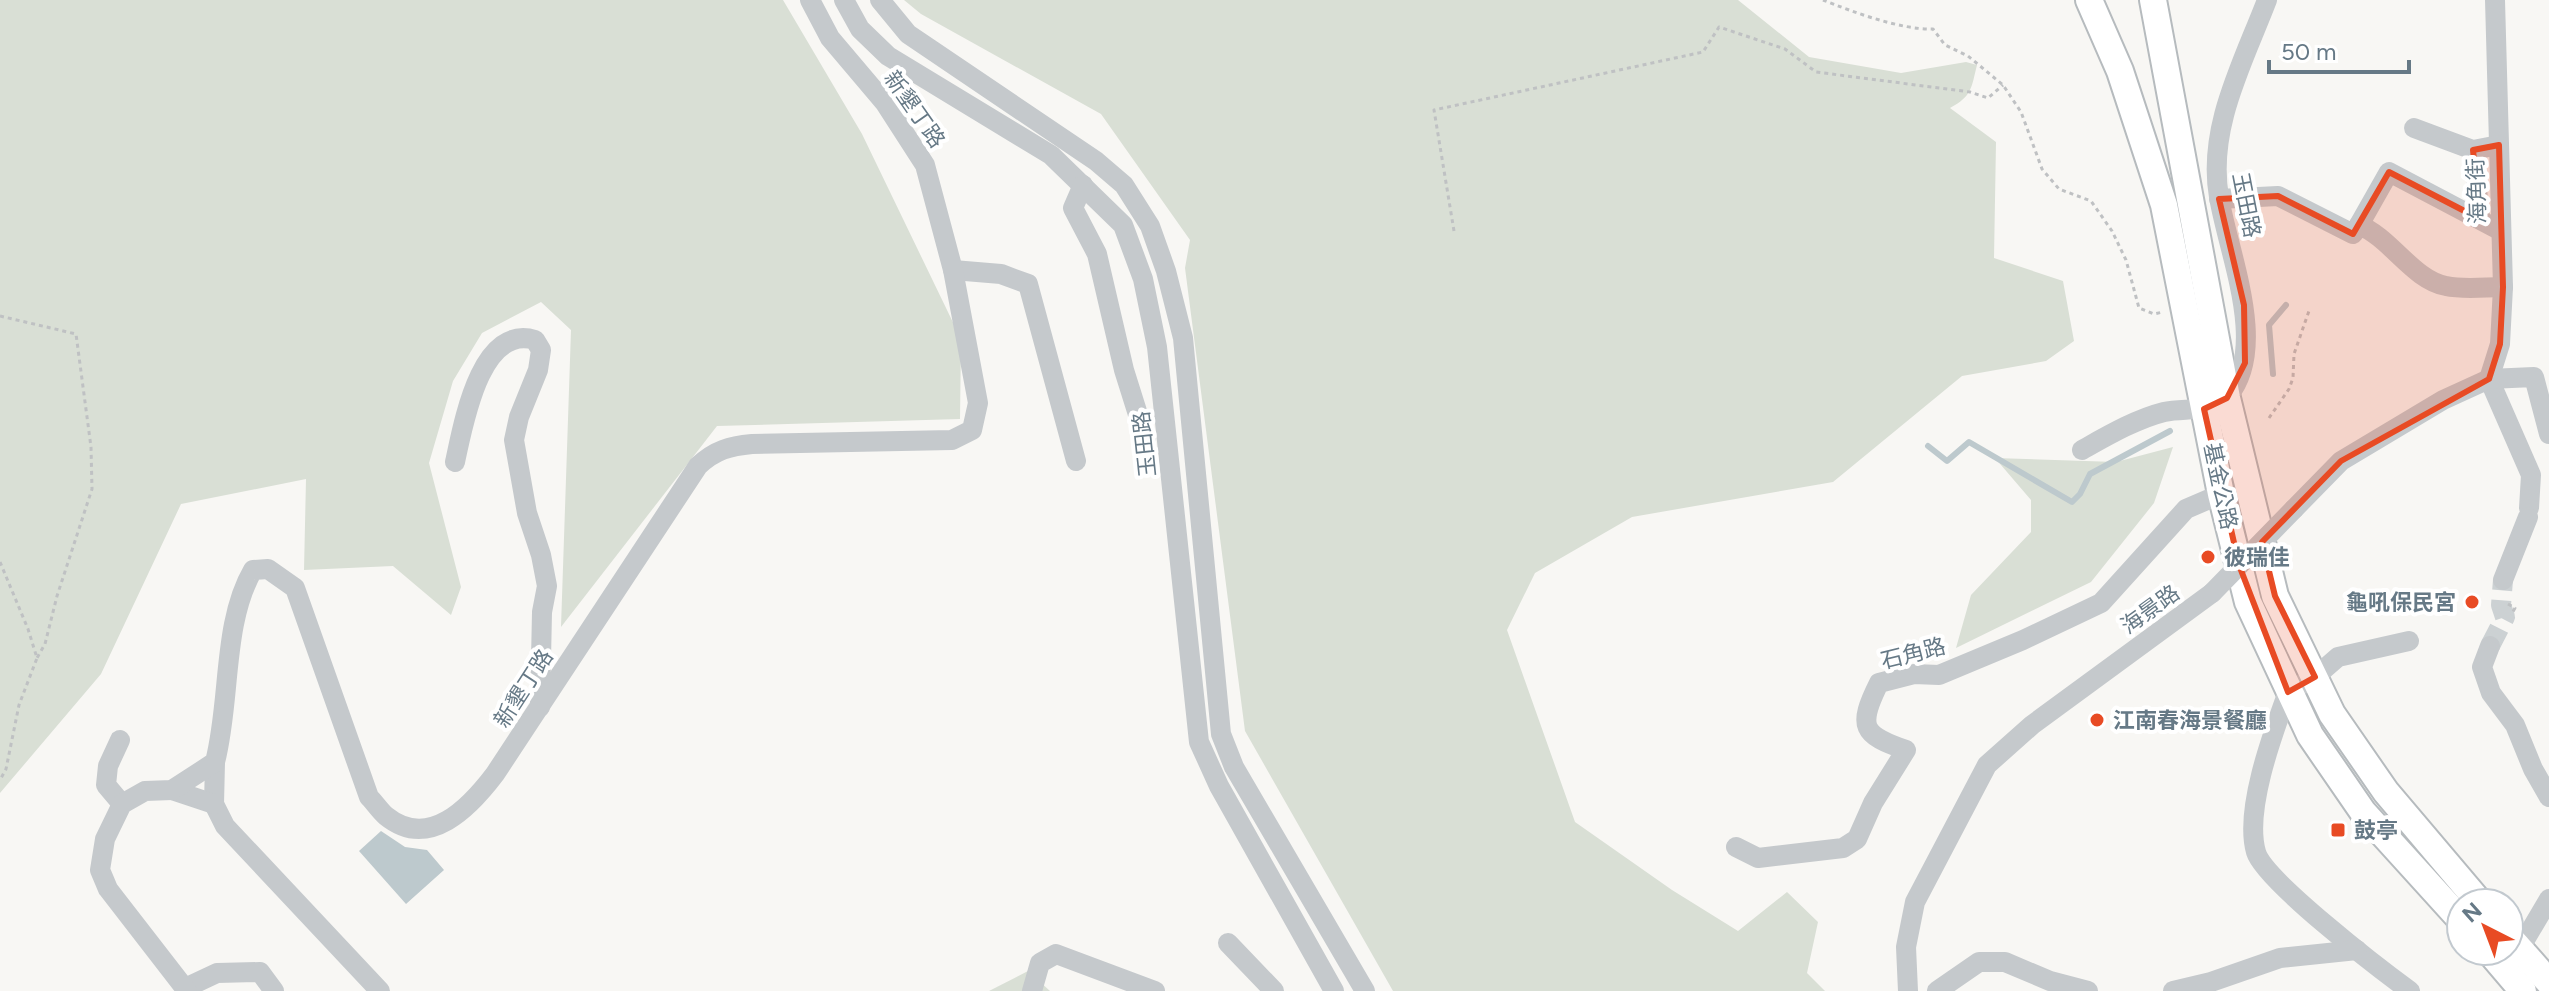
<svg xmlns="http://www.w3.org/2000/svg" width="2549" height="991" font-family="Figtree,'Noto Sans TC',sans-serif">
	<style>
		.green { fill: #d9dfd5 }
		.water { fill: #bdc9cd }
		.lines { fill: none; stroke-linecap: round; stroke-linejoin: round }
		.stream { stroke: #bdc9cd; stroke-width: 6 }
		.minor-tunnel { stroke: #ccd1d3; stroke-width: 20; stroke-dasharray: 20 10; stroke-linecap: butt }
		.major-casing { stroke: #b6bbbe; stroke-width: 30 }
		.path { stroke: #bfc1c3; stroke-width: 3; stroke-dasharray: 4 4; stroke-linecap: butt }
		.minor { stroke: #c5c9cc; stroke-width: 20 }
		.major { stroke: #fff; stroke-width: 26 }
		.minor-bridge { stroke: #c5c9cc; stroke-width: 20 }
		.marked { fill: #e84b24; fill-opacity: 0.2; stroke: #e84b24; stroke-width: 6; stroke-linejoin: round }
		.poi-dot { fill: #e84b24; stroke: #fff; stroke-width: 3 }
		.labels { text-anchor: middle; stroke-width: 8; stroke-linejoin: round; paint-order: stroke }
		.street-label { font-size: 22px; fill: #667986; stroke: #fff }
		.poi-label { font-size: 22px; font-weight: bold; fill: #667986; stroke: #fff; text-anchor: start }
	</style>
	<rect width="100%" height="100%" fill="#f8f7f4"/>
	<g class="green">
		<polygon points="0,0 783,0 862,134 961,339 960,419 717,426 561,627 571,330 541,302 482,333 453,381 429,463 461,587 451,615 393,566 304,570 306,479 181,504 101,674 0,793"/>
		<path d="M904,0H1738L1809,57L1901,73L1966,62L1977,65C1971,89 1972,96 1950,108L1996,142L1994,258L2063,281L2074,341L2046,361L1962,376L1833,482L1632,517L1535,573L1507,630L1575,822L1672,890L1738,931L1787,892L1818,922L1807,973L1825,991H1393L1245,731L1185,268L1190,240L1101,114L921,14Z"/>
		<polygon points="2173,447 2154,503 2091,582 1956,648 1971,595 2031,532 2031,500 1995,458 2116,462"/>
		<polygon points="1028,971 1050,991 989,991"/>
	</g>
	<polygon class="water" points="381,831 405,847 427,850 444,870 406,904 359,851"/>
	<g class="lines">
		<g class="stream">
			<polyline points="2273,374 2269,325 2286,305"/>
			<polyline points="1928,446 1947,461 1969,442 2072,502 2080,494 2090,474 2170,431"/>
		</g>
		<polyline class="minor-tunnel" points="2490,646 2505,617 2501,605 2503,580"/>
		<g class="major-casing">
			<g id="major">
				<polyline points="2089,0 2120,71 2164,205 2221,494 2248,602 2310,735 2363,812 2461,920"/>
				<polyline points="2153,0 2227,398 2275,596 2332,714 2386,792 2480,903"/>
				<polyline points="2509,937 2549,982"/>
				<polyline points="2489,951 2523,991"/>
			</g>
		</g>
		<g class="path">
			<path d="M1823,0C1853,12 1901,30 1933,29L1945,45L1968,56L2003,85L2021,112L2042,169L2059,189L2091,201L2112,231L2126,260L2139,308L2154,314L2163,312"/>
			<polyline points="1454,231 1434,110 1703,52 1719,27 1785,49 1816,72 1970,92 1988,98 2003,85"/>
			<polyline points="0,316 76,334 91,447 92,489 57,596 45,644 37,658"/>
			<polyline points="2269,418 2289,389 2293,378 2294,354 2310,308"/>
			<polyline points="0,562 28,629 37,658 19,705 6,769 0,780"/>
			<polyline points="2508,604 2515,608 2511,615"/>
		</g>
		<g class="minor">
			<polyline points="844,0 860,29 888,56 1051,155 1123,225 1143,279 1157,347 1199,742 1219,786 1334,991"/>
			<polyline points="880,0 908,34 1096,161 1124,185 1150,226 1166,271 1183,338 1221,734 1234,767 1365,991"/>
			<polyline points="2495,0 2503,287 2500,344 2489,379 2531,475 2529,508"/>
			<polyline points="2414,128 2473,150 2499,145"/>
			<polyline points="2473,150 2480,219"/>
			<polyline points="1083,185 1073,208 1097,254 1124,370 1146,440"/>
			<path d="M2219,199L2278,196L2353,234L2359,225C2391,238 2413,280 2446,286C2464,290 2485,287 2503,287"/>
			<polyline points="2359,225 2389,172 2501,231"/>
			<polyline points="953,270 1001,274 1028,284 1076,461"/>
			<path d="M2082,450C2107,436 2136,419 2164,412C2185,407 2212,414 2228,396C2269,347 2228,253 2219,197C2207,128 2243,63 2267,0"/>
			<path d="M455,462C463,426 480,323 535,340L541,350L538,370L519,417L514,440L527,513L541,555L547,586L542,612L540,707"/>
			<polyline points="2294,509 2341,461 2443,400 2489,379 2534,377 2549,434"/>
			<polyline points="2503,580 2528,517"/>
			<path d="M2409,641L2338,657L2315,677L2288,692C2273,733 2244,810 2256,852C2264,880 2381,970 2410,991"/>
			<polyline points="2490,646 2482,667 2491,693 2515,725 2533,769 2549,797"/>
			<polyline points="120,740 108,766 106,785 122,804"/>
			<polyline points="215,762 214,804 225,826 380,991"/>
			<polyline points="172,790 214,804"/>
			<path d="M1736,847L1758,858L1843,848L1857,839L1873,803L1906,750C1862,735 1857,727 1879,683L1914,674L1939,675L2023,640L2101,603L2186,509L2221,494"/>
			<polyline points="1228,943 1274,991"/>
			<polyline points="2513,960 2549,899"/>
			<polyline points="185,988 217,973 260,972 274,991"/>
			<path d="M187,991L108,889L100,870L105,839L122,804L145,791L172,790L215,762C231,701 222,623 253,570L268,569L295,588L369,797C375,803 380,811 386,816C429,851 470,807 495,774L698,466C715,450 730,446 752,444L952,440L972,430L978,403L953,270L925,165L885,103L830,38L810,0"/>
			<polyline points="1032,991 1040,963 1056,954 1155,991"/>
			<polyline points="1908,991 1906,947 1915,902 1987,765 2032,725 2212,593"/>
			<polyline points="1937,991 1979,962 2005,962 2050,981 2088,991"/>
			<polyline points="2173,991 2211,982 2280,958 2357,950"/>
		</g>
		<use href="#major" class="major"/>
		<polyline class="minor-bridge" points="2212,593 2294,509"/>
	</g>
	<path class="marked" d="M2499,145L2503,287L2500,344L2489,379L2341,461L2262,542L2275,596L2315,677L2288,692L2239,565L2204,409L2227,398L2245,363L2244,305L2219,199L2278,196L2353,234L2389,172L2480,219L2473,150Z"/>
	<g class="poi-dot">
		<circle cx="2208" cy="557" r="8"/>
		<circle cx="2472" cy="602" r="8"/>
		<circle cx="2097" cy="720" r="8"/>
		<rect x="2330" y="822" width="16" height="16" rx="4"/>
	</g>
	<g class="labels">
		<g class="street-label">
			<text transform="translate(915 109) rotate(55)" y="8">新墾丁路</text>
			<text transform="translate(2476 191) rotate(-92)" y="8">海角街</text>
			<text transform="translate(2247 205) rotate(79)" y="8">玉田路</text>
			<text transform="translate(1144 444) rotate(-96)" y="8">玉田路</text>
			<text transform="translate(2221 486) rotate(78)" y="8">基金公路</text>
			<text transform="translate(2150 609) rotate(-36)" y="8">海景路</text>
			<text transform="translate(1913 653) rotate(-14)" y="8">石角路</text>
			<text transform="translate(523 688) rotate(-57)" y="8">新墾丁路</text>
		</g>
		<g class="poi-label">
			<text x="2224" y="565">彼瑞佳</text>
			<text x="2456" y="610" text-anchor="end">龜吼保民宮</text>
			<text x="2113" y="728">江南春海景餐廳</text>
			<text x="2354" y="838">鼓亭</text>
		</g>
	</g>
	<g transform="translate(2485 927) rotate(318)"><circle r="38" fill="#ffffff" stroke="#c2c9cf" stroke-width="2"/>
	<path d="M0-6L14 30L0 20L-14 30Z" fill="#e84b24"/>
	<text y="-12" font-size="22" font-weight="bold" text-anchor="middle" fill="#667986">N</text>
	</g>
	<path d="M2269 60v12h140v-12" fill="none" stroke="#667986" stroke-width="4"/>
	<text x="2281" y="60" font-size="24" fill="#667986" stroke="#ffffff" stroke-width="6" paint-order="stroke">50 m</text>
</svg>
